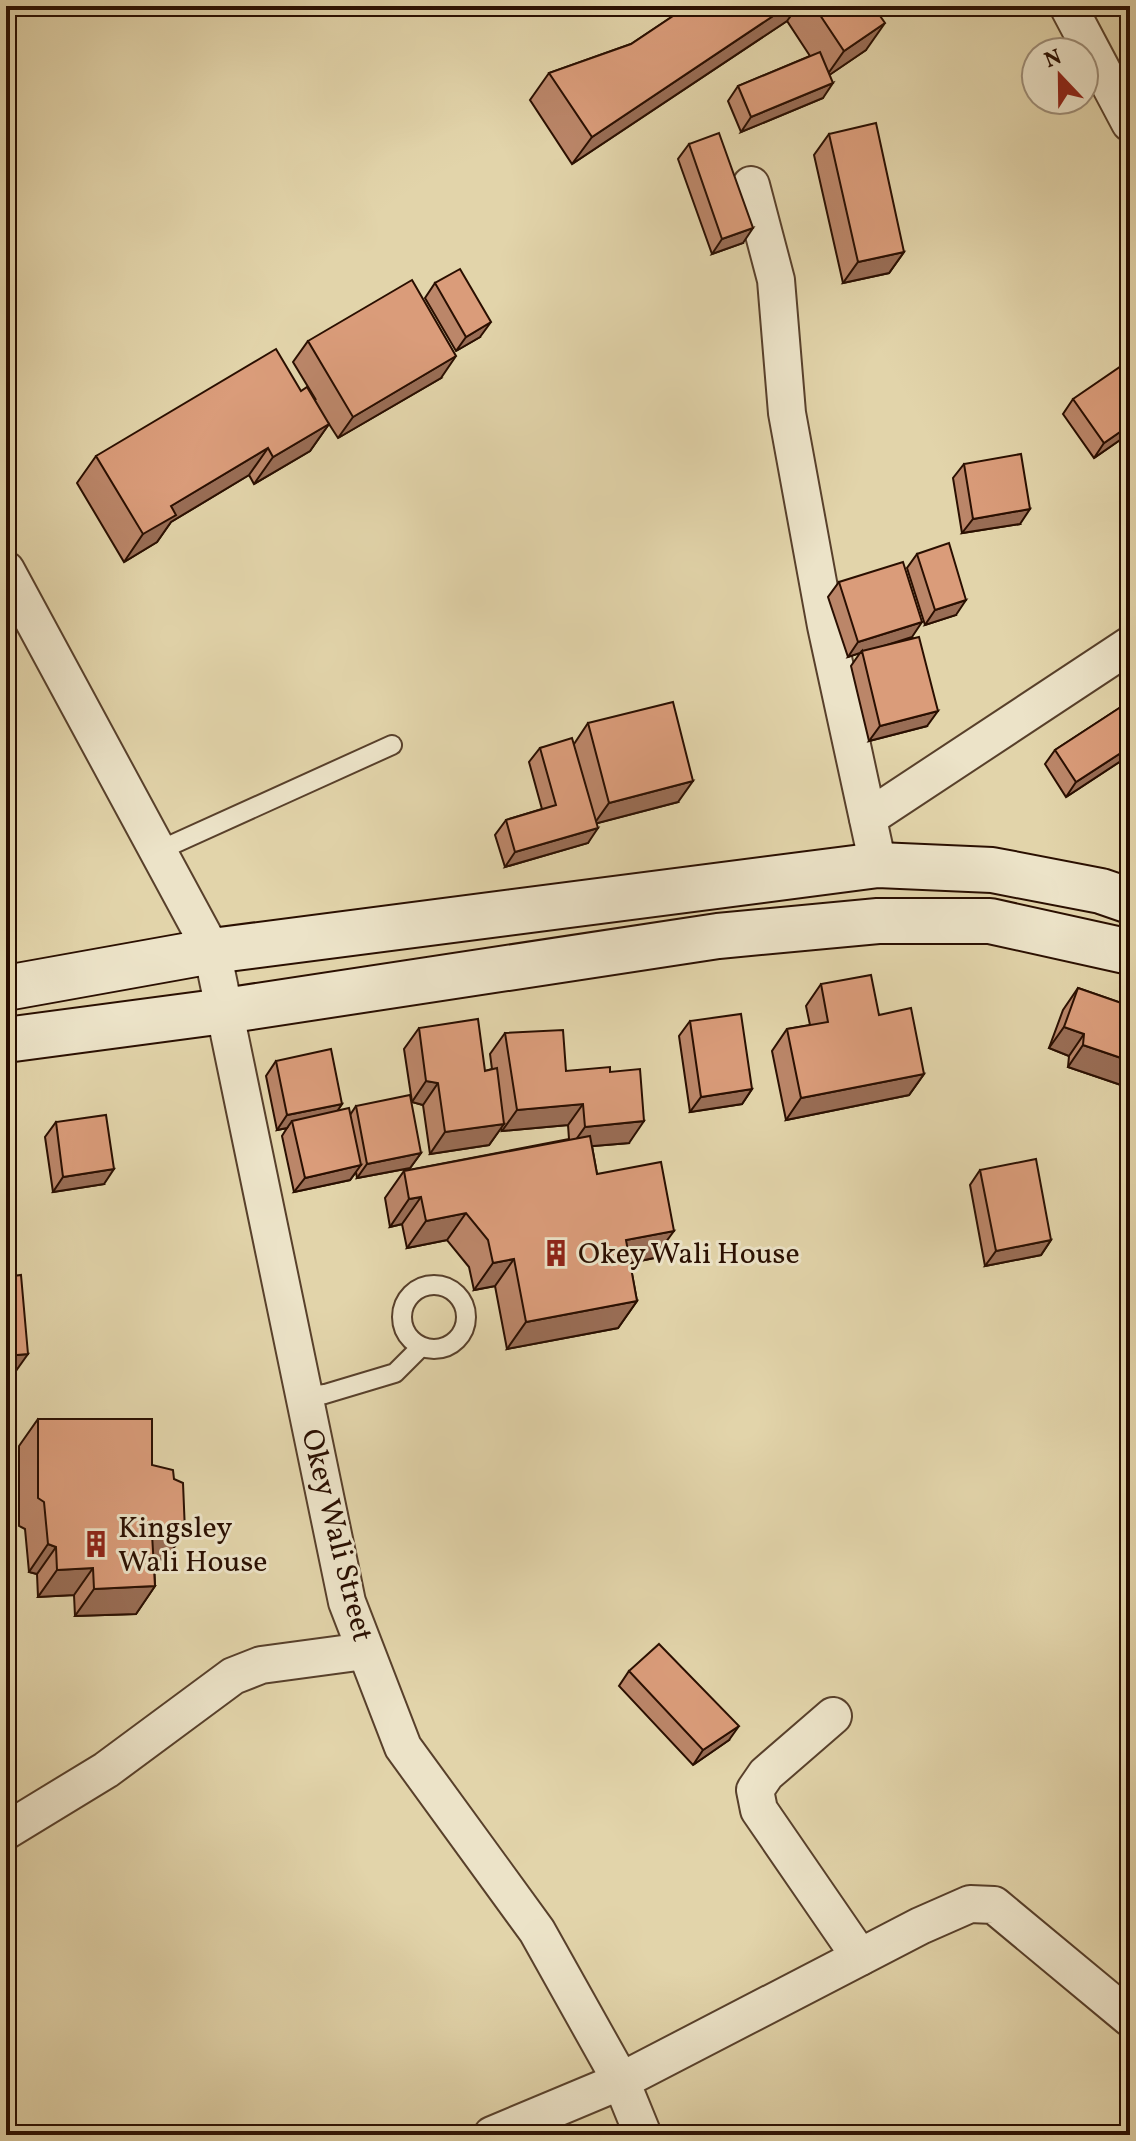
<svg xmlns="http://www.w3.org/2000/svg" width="1136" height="2141" font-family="Vollkorn,serif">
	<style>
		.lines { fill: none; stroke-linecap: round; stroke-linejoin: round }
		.service-casing { stroke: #58402b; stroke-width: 22 }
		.minor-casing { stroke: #58402b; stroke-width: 40 }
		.secondary-casing { stroke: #2a0f01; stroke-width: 48 }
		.service { stroke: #ece3c8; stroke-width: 18 }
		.minor { stroke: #ece3c8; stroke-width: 36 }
		.secondary { stroke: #ece3c8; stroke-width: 44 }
		.wall { fill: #bb8669; stroke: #2a0f01; stroke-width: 2 }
		.shaded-wall { fill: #996d55; stroke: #2a0f01; stroke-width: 2 }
		.building { fill: #da9c7a; stroke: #2a0f01; stroke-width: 2 }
		.labels { text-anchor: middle; stroke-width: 6; stroke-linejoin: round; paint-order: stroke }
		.poi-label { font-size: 30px; fill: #2a0f01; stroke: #ece3c8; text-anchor: start }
		.street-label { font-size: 30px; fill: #2a0f01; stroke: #ece3c8 }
	</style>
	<rect width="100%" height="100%" fill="#e2d4aa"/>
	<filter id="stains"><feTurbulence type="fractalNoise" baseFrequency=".0025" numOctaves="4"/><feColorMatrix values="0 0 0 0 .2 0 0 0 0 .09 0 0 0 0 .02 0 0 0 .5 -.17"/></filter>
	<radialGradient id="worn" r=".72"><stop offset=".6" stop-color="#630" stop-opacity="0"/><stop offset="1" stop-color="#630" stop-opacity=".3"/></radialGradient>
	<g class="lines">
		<g class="service-casing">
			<g id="service">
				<polyline points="158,851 392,745"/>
				<circle cx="434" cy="1317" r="32"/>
				<polyline points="304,1397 325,1394 395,1373 421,1347"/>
			</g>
		</g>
		<g class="minor-casing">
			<g id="minor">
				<polyline points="1068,6 1130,123"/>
				<polyline points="751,185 776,280 787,413 826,626 878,865"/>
				<polyline points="6,570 212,951 347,1602 403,1747 537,1931 621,2081 643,2135"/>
				<polyline points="868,818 1130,645"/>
				<polyline points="833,1716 766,1774 755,1790 759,1810 860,1957"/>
				<polyline points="6,1831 106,1770 233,1676 261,1665 365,1651"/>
				<polyline points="492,2135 621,2081 920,1926 970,1904 994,1905 1130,2018"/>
			</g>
		</g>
		<g class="secondary-casing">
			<g id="secondary">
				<polyline points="6,988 212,951 878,865 992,870 1101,891 1130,901"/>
				<polyline points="6,1040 224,1011 718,936 878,921 990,921 1130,952"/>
			</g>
		</g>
		<use href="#service" class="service"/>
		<use href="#minor" class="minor"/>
		<use href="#secondary" class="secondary"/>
	</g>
	<g class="wall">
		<polygon points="688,6 873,6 866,50 829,75 823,98 741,132 728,101 738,86 810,56 787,21 572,164 530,100 549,73 631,44"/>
		<polygon points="829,134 904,252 889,273 843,283 814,155"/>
		<polygon points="689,144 743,243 712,254 678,159"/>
		<polygon points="435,283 480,337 456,351 425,298"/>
		<polygon points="308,341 441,378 338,438 329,424 310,451 254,484 249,475 171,522 157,542 124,562 77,483 96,456 301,391 316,400 293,362"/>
		<polygon points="1073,399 1130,433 1094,458 1063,414"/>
		<polygon points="964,464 1020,524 962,533 953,478"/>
		<polygon points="917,554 956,615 925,625 907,568"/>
		<polygon points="839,582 912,637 883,646 927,726 869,741 851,666 860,653 848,657 828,597"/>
		<polygon points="1130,701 1130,755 1066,797 1045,764 1055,750"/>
		<polygon points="588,723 678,802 597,823 588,843 505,867 495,835 506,820 542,809 529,762 540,748 574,744"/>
		<polygon points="821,984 879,1015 924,1074 909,1095 786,1120 772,1051 787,1029 810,1025 806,1006"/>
		<polygon points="1078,988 1130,1006 1130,1088 1068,1067 1069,1056 1049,1048 1063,1010"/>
		<polygon points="690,1021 752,1089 742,1104 690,1112 679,1036"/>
		<polygon points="419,1028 485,1071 492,1069 490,1054 505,1033 566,1071 610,1072 629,1143 592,1146 597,1174 654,1258 630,1263 637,1301 618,1328 507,1349 495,1286 474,1290 469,1267 447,1240 407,1248 402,1224 390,1227 385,1198 404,1171 569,1139 568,1125 502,1131 501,1128 489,1145 430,1154 423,1105 412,1102 404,1049"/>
		<polygon points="276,1061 342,1104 337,1111 350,1115 356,1106 421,1153 410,1168 357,1178 356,1172 350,1180 294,1192 282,1136 287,1128 277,1130 266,1076"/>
		<polygon points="56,1122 104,1184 53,1192 45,1137"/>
		<polygon points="980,1170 1051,1240 1041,1255 985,1266 970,1185"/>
		<polygon points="38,1419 152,1465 166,1559 154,1560 155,1586 136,1614 75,1616 74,1595 38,1597 37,1574 29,1572 25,1529 19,1526 19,1446"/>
		<polygon points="629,1671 729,1740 693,1765 619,1686"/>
	</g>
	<g class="shaded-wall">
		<polygon points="788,6 798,6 787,21 572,164 592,137"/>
		<polygon points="885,23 866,50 825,78 844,51"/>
		<polygon points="833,83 823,98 741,132 751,117"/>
		<polygon points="753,228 743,243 712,254 722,239"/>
		<polygon points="904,252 889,273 843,283 858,262"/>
		<polygon points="491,322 480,337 456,351 466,337"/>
		<polygon points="456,356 441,378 338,438 353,417"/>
		<polygon points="329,424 310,451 254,484 273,457"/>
		<polygon points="1130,425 1130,433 1094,458 1104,443"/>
		<polygon points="268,448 249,475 171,522 157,542 124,562 143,534 171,506"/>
		<polygon points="1030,509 1020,524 962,533 973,519"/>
		<polygon points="966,600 956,615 925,625 935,610"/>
		<polygon points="922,622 912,637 862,653 862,651 860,653 848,657 858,642"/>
		<polygon points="938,711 927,726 869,741 880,726"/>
		<polygon points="1130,747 1130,755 1066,797 1076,782"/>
		<polygon points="693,781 678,802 594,824 609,803"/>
		<polygon points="598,828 588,843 505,867 515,852"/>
		<polygon points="1064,1027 1084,1034 1069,1056 1049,1048"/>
		<polygon points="1083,1045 1130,1061 1130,1088 1068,1067"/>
		<polygon points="924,1074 909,1095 786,1120 801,1098"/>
		<polygon points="426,1081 438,1083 423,1105 412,1102"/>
		<polygon points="752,1089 742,1104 690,1112 701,1097"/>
		<polygon points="342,1104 332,1119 292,1121 287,1128 277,1130 287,1115"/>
		<polygon points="583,1104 568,1125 502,1131 517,1110"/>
		<polygon points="644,1121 629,1143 570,1148 585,1127"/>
		<polygon points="504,1124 489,1145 430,1154 445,1132"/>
		<polygon points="421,1153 410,1168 357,1178 367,1164"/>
		<polygon points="361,1165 350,1180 294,1192 305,1178"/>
		<polygon points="114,1169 104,1184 53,1192 63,1177"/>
		<polygon points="421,1197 402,1224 390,1227 409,1199"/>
		<polygon points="466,1213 447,1240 407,1248 426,1221"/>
		<polygon points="674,1231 654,1258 607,1268 626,1240"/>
		<polygon points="1051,1240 1041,1255 985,1266 996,1251"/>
		<polygon points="514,1259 495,1286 474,1290 493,1263"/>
		<polygon points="637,1301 618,1328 507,1349 526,1322"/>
		<polygon points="28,1354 13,1375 6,1376 6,1356"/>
		<polygon points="185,1532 166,1559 133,1561 152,1534"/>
		<polygon points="48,1544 56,1547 37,1574 29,1572"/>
		<polygon points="93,1568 74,1595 38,1597 57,1570"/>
		<polygon points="155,1586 136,1614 75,1616 94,1589"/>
		<polygon points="739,1726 729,1740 693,1765 703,1750"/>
	</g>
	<g class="building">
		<polygon points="688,6 788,6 592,137 549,73 631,44"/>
		<polygon points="814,6 873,6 885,23 844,51"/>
		<polygon points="820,52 833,83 751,117 738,86"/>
		<polygon points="876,123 904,252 858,262 829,134"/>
		<polygon points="719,133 753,228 722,239 689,144"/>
		<polygon points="460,269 491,322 466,337 435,283"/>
		<polygon points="412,280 456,356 353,417 308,341"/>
		<polygon points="276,349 301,391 307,387 329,424 273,457 268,448 171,506 176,515 143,534 96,456"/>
		<polygon points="1130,360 1130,425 1104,443 1073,399"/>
		<polygon points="1021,454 1030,509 973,519 964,464"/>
		<polygon points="949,543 966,600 935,610 917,554"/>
		<polygon points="903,562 922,622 858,642 839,582"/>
		<polygon points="919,637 938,711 880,726 862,651"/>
		<polygon points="1130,701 1130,747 1076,782 1055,750"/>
		<polygon points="673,702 693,781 609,803 588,723"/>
		<polygon points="572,738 598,828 515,852 506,820 556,805 540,748"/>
		<polygon points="871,975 879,1015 911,1008 924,1074 801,1098 787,1029 828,1022 821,984"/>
		<polygon points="1078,988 1130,1006 1130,1061 1083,1045 1084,1034 1064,1027"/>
		<polygon points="741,1014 752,1089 701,1097 690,1021"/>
		<polygon points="478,1019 485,1071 497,1068 504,1124 445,1132 438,1083 426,1081 419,1028"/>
		<polygon points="563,1030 566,1071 610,1067 610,1072 640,1069 644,1121 585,1127 583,1104 517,1110 505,1033"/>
		<polygon points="331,1049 342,1104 287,1115 276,1061"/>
		<polygon points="410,1095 421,1153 367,1164 356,1106"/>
		<polygon points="349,1108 361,1165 305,1178 292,1121"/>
		<polygon points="106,1115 114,1169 63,1177 56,1122"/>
		<polygon points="590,1136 597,1174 661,1162 674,1231 626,1240 637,1301 526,1322 514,1259 493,1263 488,1240 466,1213 426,1221 421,1197 409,1199 404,1171"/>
		<polygon points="1036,1159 1051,1240 996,1251 980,1170"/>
		<polygon points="21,1275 28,1354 6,1356 6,1277"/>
		<polygon points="38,1419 152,1419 152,1465 173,1470 174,1479 183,1483 185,1532 152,1534 155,1586 94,1589 93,1568 57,1570 56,1547 48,1544 44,1502 38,1498"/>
		<polygon points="659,1644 739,1726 703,1750 629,1671"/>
	</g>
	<defs>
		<g id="building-bare" transform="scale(2.16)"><path d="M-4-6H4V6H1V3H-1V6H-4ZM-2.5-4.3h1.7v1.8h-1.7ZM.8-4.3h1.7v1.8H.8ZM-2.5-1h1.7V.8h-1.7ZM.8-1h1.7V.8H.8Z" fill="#8f2418" stroke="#ece3c8" stroke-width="2.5" paint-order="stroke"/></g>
	</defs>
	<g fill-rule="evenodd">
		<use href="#building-bare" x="556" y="1253"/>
		<use href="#building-bare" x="96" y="1544"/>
	</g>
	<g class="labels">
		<g class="poi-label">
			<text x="578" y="1263">Okey Wali House</text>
			<text x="118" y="1537">Kingsley<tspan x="118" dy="34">Wali House</tspan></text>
		</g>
		<g class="street-label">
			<text transform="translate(338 1535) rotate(76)" y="10">Okey Wali Street</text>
		</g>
	</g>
	<rect width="1136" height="2141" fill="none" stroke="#e2d4aa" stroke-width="32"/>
	<rect x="8" y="8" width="1120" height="2125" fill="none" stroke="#2a0f01" stroke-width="4"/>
	<rect x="16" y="16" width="1104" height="2109" fill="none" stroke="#2a0f01" stroke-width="2"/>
	<g transform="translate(1060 76) rotate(338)"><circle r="38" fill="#ece3c8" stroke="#9e8e78" stroke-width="2"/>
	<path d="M0-6L14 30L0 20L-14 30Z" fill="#8f2418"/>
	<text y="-12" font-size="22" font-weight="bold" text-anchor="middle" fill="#2a0f01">N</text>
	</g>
	<rect width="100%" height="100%" filter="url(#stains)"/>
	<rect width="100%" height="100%" fill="url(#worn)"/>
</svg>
